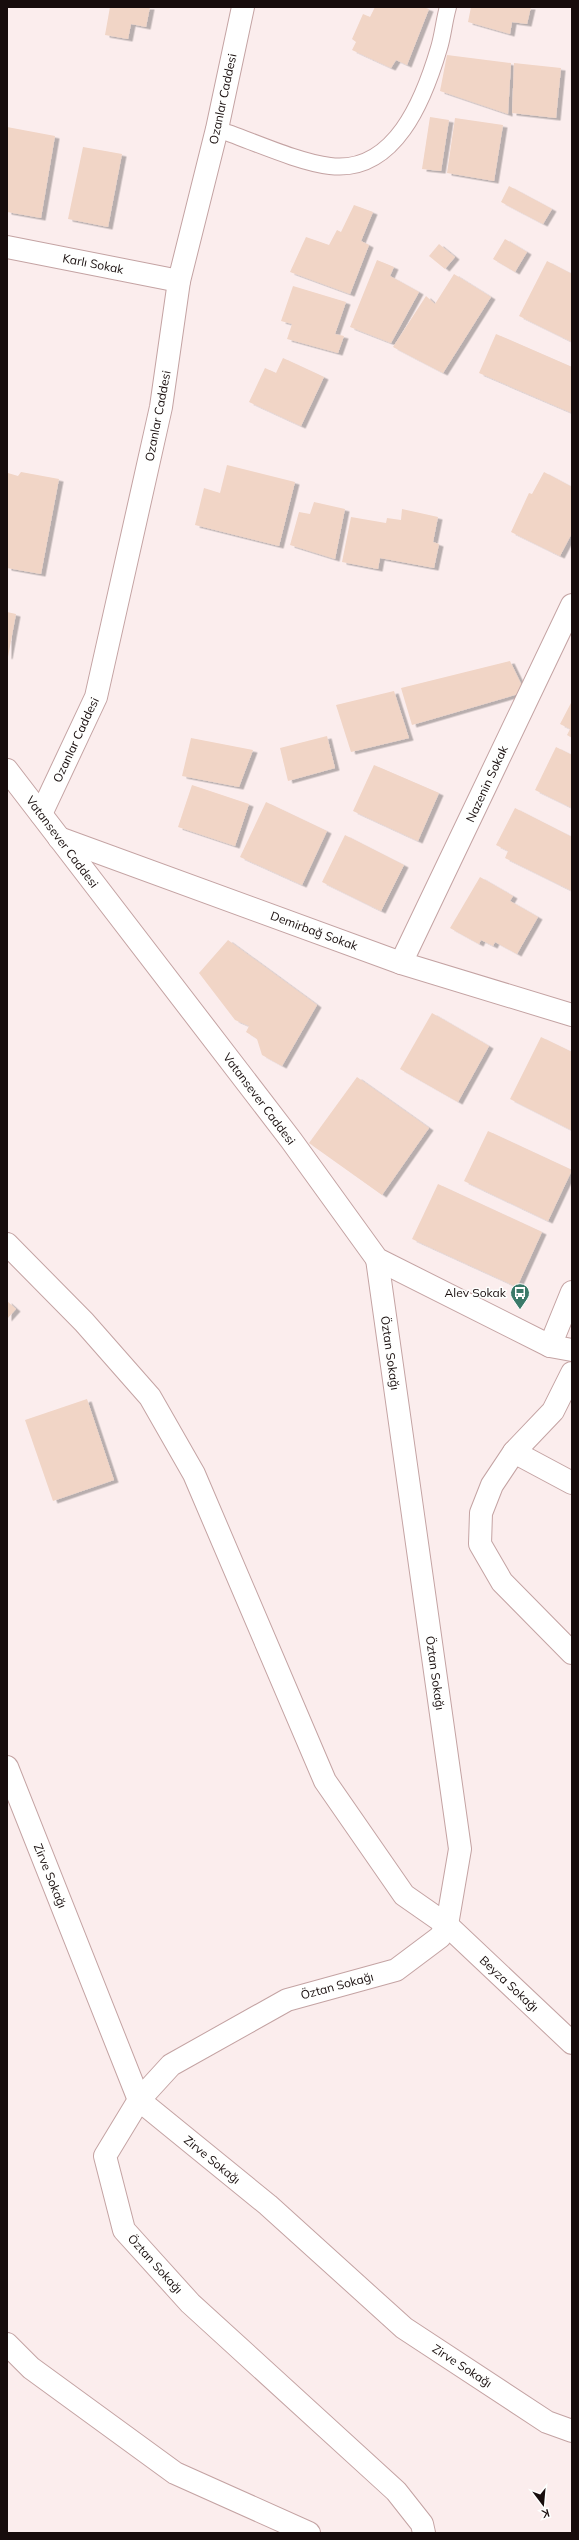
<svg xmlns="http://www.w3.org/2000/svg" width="579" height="2540" font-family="Mulish,sans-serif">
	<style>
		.building { fill: #f1d5c6; filter: url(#shadow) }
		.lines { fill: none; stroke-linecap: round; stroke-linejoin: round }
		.service-casing { stroke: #c4a3a3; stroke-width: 18 }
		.minor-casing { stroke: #c4a3a3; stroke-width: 24 }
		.tertiary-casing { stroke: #c4a3a3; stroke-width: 24 }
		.secondary-casing { stroke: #c4a3a3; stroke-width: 24 }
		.service { stroke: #fff; stroke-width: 16 }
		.minor { stroke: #fff; stroke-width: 22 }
		.tertiary { stroke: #fff; stroke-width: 22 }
		.secondary { stroke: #fff; stroke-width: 22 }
		.labels { text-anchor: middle; stroke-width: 3; stroke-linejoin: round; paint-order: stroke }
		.street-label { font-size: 12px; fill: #170c0c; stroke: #fefffe }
		.poi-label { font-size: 12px; fill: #170c0c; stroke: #fefffe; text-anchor: end }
	</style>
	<defs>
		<filter id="shadow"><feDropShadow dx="4.5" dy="2.5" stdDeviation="0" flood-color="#0004"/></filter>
	</defs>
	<rect width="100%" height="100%" fill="#fbeded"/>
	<g class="building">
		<polygon points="110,7 150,7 146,27 131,24 128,39 105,35"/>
		<polygon points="375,7 423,7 429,9 407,65 396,60 391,68 352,50 356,42 352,39 363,14 370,17"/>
		<polygon points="471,7 531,7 527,24 512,22 510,34 468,22"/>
		<polygon points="447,55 511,63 508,114 440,91"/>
		<polygon points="514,63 561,68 556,118 512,113"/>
		<polygon points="430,117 449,120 441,171 422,169"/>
		<polygon points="455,118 503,125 494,181 447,173"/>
		<polygon points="7,127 55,136 41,218 7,212"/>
		<polygon points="83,147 122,154 108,227 68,219"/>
		<polygon points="509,186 552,209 543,224 501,202"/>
		<polygon points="354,205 373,212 361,241 369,245 350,294 290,272 306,237 329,245 337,230 341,232"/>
		<polygon points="505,239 527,252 515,272 493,259"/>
		<polygon points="439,244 455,257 445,269 429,256"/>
		<polygon points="377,260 394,267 390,276 419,292 391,343 350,327"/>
		<polygon points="547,261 572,274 572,342 519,316"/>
		<polygon points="454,274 491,297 443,373 393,347 426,296 435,304"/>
		<polygon points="293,286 346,302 335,334 344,336 338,353 287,339 292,324 281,321"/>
		<polygon points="496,334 572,367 572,413 479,373"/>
		<polygon points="283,358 324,377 301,426 249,402 265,368 276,373"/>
		<polygon points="227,465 295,482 279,546 195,525 204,488 220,493"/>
		<polygon points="21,472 59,479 41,574 7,568 7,475 8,473 18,476"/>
		<polygon points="544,472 572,487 572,533 560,556 511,532 529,493 532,494"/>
		<polygon points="314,502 345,509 335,559 290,545 299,512 310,514"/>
		<polygon points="402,509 438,517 433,542 439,544 434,568 380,558 378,569 342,562 351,517 386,523 387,518 401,520"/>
		<polygon points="7,612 16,614 8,657 7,656"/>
		<polygon points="510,661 525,692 412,725 401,688"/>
		<polygon points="394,691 409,738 351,752 336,705"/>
		<polygon points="572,701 572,738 567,735 570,729 560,724"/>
		<polygon points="327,736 335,768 288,781 280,748"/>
		<polygon points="191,738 253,750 239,787 182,776"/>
		<polygon points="556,747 572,755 572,808 535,790"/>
		<polygon points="374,765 439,793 418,841 353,811"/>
		<polygon points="192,785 249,804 235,846 178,827"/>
		<polygon points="266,802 327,831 302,885 240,857"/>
		<polygon points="515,808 572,837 572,891 505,858 508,851 496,845"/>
		<polygon points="345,835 404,865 381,911 322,882"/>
		<polygon points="480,877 513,896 510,901 538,917 517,954 495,942 493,946 481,940 479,944 450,928"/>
		<polygon points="228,940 317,1005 282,1066 262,1055 257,1039 246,1032 249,1026 235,1020 199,973"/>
		<polygon points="432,1013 489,1046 458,1102 400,1069"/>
		<polygon points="541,1037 572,1052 571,1130 510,1099"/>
		<polygon points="357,1077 429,1128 382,1195 309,1143"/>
		<polygon points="488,1131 572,1170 548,1221 464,1181"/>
		<polygon points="438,1184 542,1232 517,1287 412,1239"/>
		<polygon points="7,1301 16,1309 7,1319"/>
		<polygon points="87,1399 114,1480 53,1501 25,1420"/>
	</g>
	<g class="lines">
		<g class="service-casing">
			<path id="service" d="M217,129C250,140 297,162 330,166C395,174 424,99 439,48C443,35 444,21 448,7"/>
		</g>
		<g class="minor-casing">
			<g id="minor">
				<polyline points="7,247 179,281"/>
				<polyline points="59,838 401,963 572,1015"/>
				<polyline points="401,963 572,605"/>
				<polyline points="7,1244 84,1322 150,1397 194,1474 325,1781 404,1895 447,1925 572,2043"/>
				<polyline points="550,1346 572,1292"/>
				<polyline points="572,1373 553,1411 514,1452 492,1485 481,1513 480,1544 502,1582 572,1653"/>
				<polyline points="514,1452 572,1483"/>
				<polyline points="7,1767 139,2100 268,2205 404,2328 547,2422 572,2431"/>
				<polyline points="7,2344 31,2368 175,2473 309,2533"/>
			</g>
		</g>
		<g class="tertiary-casing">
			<g id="tertiary">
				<polyline points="41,814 96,697 161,407 179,281 217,129 243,7"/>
				<polyline points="377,1259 460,1849 447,1925 440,1937 396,1970 287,2000 171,2065 139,2100 105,2156 124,2230 190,2303 396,2491 422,2524 424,2533"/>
			</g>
		</g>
		<g class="secondary-casing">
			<polyline id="secondary" points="7,770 291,1140 377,1259 550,1346 572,1350"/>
		</g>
		<use href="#service" class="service"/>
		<use href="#minor" class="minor"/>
		<use href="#tertiary" class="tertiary"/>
		<use href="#secondary" class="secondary"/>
	</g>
	<defs>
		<g id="bus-pin" transform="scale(1)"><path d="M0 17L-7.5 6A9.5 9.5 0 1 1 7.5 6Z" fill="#3a7a69" stroke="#fefffe"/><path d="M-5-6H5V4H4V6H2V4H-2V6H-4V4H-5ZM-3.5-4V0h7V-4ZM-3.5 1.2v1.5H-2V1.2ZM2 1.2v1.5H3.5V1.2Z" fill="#fff"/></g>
	</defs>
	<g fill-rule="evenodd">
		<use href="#bus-pin" x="520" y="1293"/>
	</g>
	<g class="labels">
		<g class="street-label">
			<text transform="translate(223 99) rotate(-78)" y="4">Ozanlar Caddesi</text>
			<text transform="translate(93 264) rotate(11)" y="4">Karlı Sokak</text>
			<text transform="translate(158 416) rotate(-79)" y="4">Ozanlar Caddesi</text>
			<text transform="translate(76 740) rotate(-65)" y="4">Ozanlar Caddesi</text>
			<text transform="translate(487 784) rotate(-65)" y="4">Nazenin Sokak</text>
			<text transform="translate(62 842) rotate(53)" y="4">Vatansever Caddesi</text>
			<text transform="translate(314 931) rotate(20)" y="4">Demirbağ Sokak</text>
			<text transform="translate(259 1099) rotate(53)" y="4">Vatansever Caddesi</text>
			<text transform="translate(390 1353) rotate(82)" y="4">Öztan Sokağı</text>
			<text transform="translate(435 1673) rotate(82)" y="4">Öztan Sokağı</text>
			<text transform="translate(50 1876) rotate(68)" y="4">Zirve Sokağı</text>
			<text transform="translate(509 1984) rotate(43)" y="4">Beyza Sokağı</text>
			<text transform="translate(337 1986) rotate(-15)" y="4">Öztan Sokağı</text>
			<text transform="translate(212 2160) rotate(39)" y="4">Zirve Sokağı</text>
			<text transform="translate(155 2264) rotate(48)" y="4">Öztan Sokağı</text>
			<text transform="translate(462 2366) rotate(33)" y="4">Zirve Sokağı</text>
		</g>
		<g class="poi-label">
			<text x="506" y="1297">Alev Sokak</text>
		</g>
	</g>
	<rect width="579" height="2540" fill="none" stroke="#170c0c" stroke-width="16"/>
	<g transform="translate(543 2504) rotate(164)" stroke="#fefffe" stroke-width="3" paint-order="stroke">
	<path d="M0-3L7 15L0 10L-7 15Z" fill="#170c0c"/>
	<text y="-6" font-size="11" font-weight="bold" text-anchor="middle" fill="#170c0c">K</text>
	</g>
</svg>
